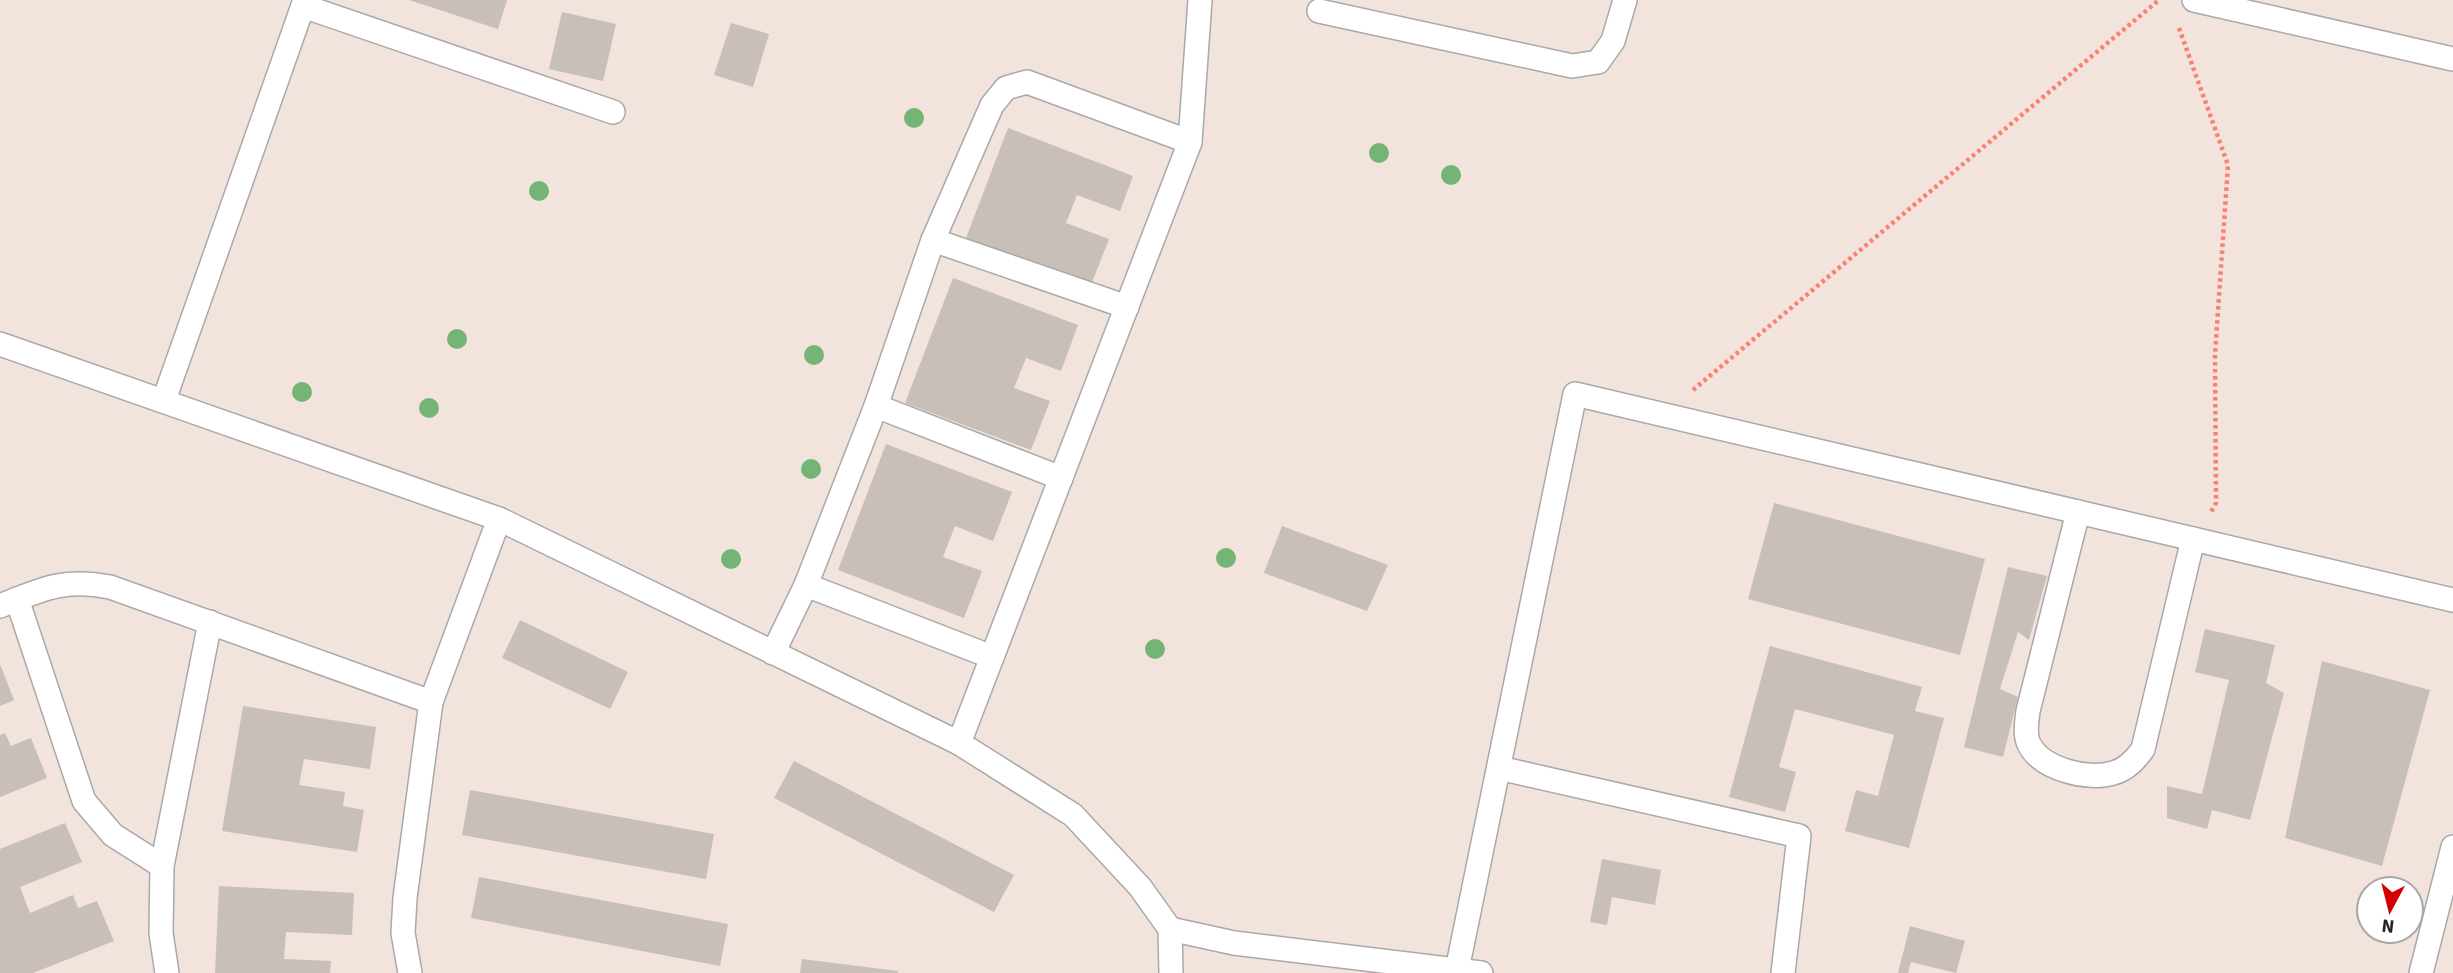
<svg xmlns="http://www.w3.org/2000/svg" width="2453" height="973" font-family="'Source Sans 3',sans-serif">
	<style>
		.military { fill: #f3e3dd; fill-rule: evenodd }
		.building { fill: #c7bfb8 }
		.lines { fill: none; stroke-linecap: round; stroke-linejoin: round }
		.service-casing { stroke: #a9a9a9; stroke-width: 26 }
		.path { stroke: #fa8072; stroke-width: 4.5; stroke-dasharray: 3.5 3.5; stroke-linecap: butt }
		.service { stroke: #fff; stroke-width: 23 }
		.tree { fill: #74b475 }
	</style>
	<rect width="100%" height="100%" fill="#f2efe9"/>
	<path class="military" d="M0,0H2453V973H0ZM2369,889H2411V931H2369Z"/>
	<g class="building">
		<polygon points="409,0 507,0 498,29"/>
		<polygon points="562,12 616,24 603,81 549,69"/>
		<polygon points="731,23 769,34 753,87 714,75"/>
		<polygon points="1008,128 1133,176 1120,211 1077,195 1066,223 1109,239 1091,285 966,238"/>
		<polygon points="953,278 1078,325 1061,371 1026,358 1014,388 1050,401 1031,450 905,403"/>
		<polygon points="886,444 1012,492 993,541 955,526 943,557 982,571 964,618 838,570"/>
		<polygon points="1774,503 1985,559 1960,655 1748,599"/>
		<polygon points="1282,526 1388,565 1367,611 1264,573"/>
		<polygon points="2008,567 2047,576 2029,640 2018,632 2000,689 2018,697 2003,757 1964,747"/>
		<polygon points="520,620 628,672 610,709 502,658"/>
		<polygon points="2205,629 2275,645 2266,683 2284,693 2250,820 2212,810 2207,829 2167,818 2167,786 2202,794 2229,680 2195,672"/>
		<polygon points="1770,646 1922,687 1915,711 1944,718 1909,848 1845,831 1856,790 1878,796 1894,735 1795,709 1779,767 1796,772 1785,812 1729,797"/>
		<polygon points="2322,661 2430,690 2382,866 2285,838"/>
		<polygon points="0,664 14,700 0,706"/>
		<polygon points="243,706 376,727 370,769 304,759 299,785 345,792 343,806 364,810 357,852 222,831"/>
		<polygon points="5,733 11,746 31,738 47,778 0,797 0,735"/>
		<polygon points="794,761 1014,875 994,912 774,798"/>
		<polygon points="470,790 714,834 706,879 462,835"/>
		<polygon points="65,823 82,862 20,887 30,913 73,895 78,908 97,901 114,941 33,973 0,973 0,849"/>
		<polygon points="1602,859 1661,870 1655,905 1612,897 1607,925 1590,922"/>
		<polygon points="479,877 728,924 720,966 471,918"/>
		<polygon points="219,886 354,893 352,935 286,932 284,959 331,961 330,973 215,973"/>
		<polygon points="1910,926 1965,941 1956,973 1911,962 1908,973 1898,973"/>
		<polygon points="802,959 898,971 898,973 800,973"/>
	</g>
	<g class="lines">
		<g class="service-casing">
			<g id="service">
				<polyline points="2194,0 2453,59"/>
				<polyline points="303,6 613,112"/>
				<polyline points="1319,11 1572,66 1598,62 1613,41 1625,0"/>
				<polyline points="933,240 1127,307"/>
				<polyline points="0,344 499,519 959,743 1073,815 1140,887 1170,929 1171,973"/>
				<polyline points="164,400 305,0"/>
				<polyline points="876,406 1061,478"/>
				<path d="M2078,512L2028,711C2027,721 2024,734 2029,744C2041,769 2088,781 2113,773C2126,770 2136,759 2143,749L2193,539"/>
				<polyline points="806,585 992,657"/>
				<polyline points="17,599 84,801 113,835 162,866"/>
				<path d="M0,606C42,589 64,578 110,587L431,702"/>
				<polyline points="773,653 806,585 876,406 933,240 992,105 1006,88 1027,82 1190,142"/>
				<polyline points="959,743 1190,142 1200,0"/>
				<polyline points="1499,768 1799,836 1783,973"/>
				<polyline points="1170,929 1234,943 1481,973"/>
				<polyline points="1457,970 1575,394 2453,600"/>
				<polyline points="167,973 161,933 162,866 210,622"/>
				<polyline points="410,973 403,933 405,898 431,702 499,519"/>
				<polyline points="2421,973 2453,847"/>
			</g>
		</g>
		<g class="path">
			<polyline points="2179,28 2228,165 2215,355 2216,503 2211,512"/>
			<polyline points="1693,390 2159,0"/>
		</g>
		<use href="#service" class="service"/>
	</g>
	<g class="tree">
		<circle cx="914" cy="118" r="10"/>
		<circle cx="1379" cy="153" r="10"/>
		<circle cx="1451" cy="175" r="10"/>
		<circle cx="539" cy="191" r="10"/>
		<circle cx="457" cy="339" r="10"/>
		<circle cx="814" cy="355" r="10"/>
		<circle cx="302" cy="392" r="10"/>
		<circle cx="429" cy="408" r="10"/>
		<circle cx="811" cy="469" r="10"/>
		<circle cx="1226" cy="558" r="10"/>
		<circle cx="731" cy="559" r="10"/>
		<circle cx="1155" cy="649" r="10"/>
	</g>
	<g transform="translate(2390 910) rotate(187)"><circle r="33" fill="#ffffff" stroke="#a7a7a7" stroke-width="2"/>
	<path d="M0-5L12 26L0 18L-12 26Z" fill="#d40000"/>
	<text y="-10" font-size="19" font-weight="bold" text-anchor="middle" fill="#222222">N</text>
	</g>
</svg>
